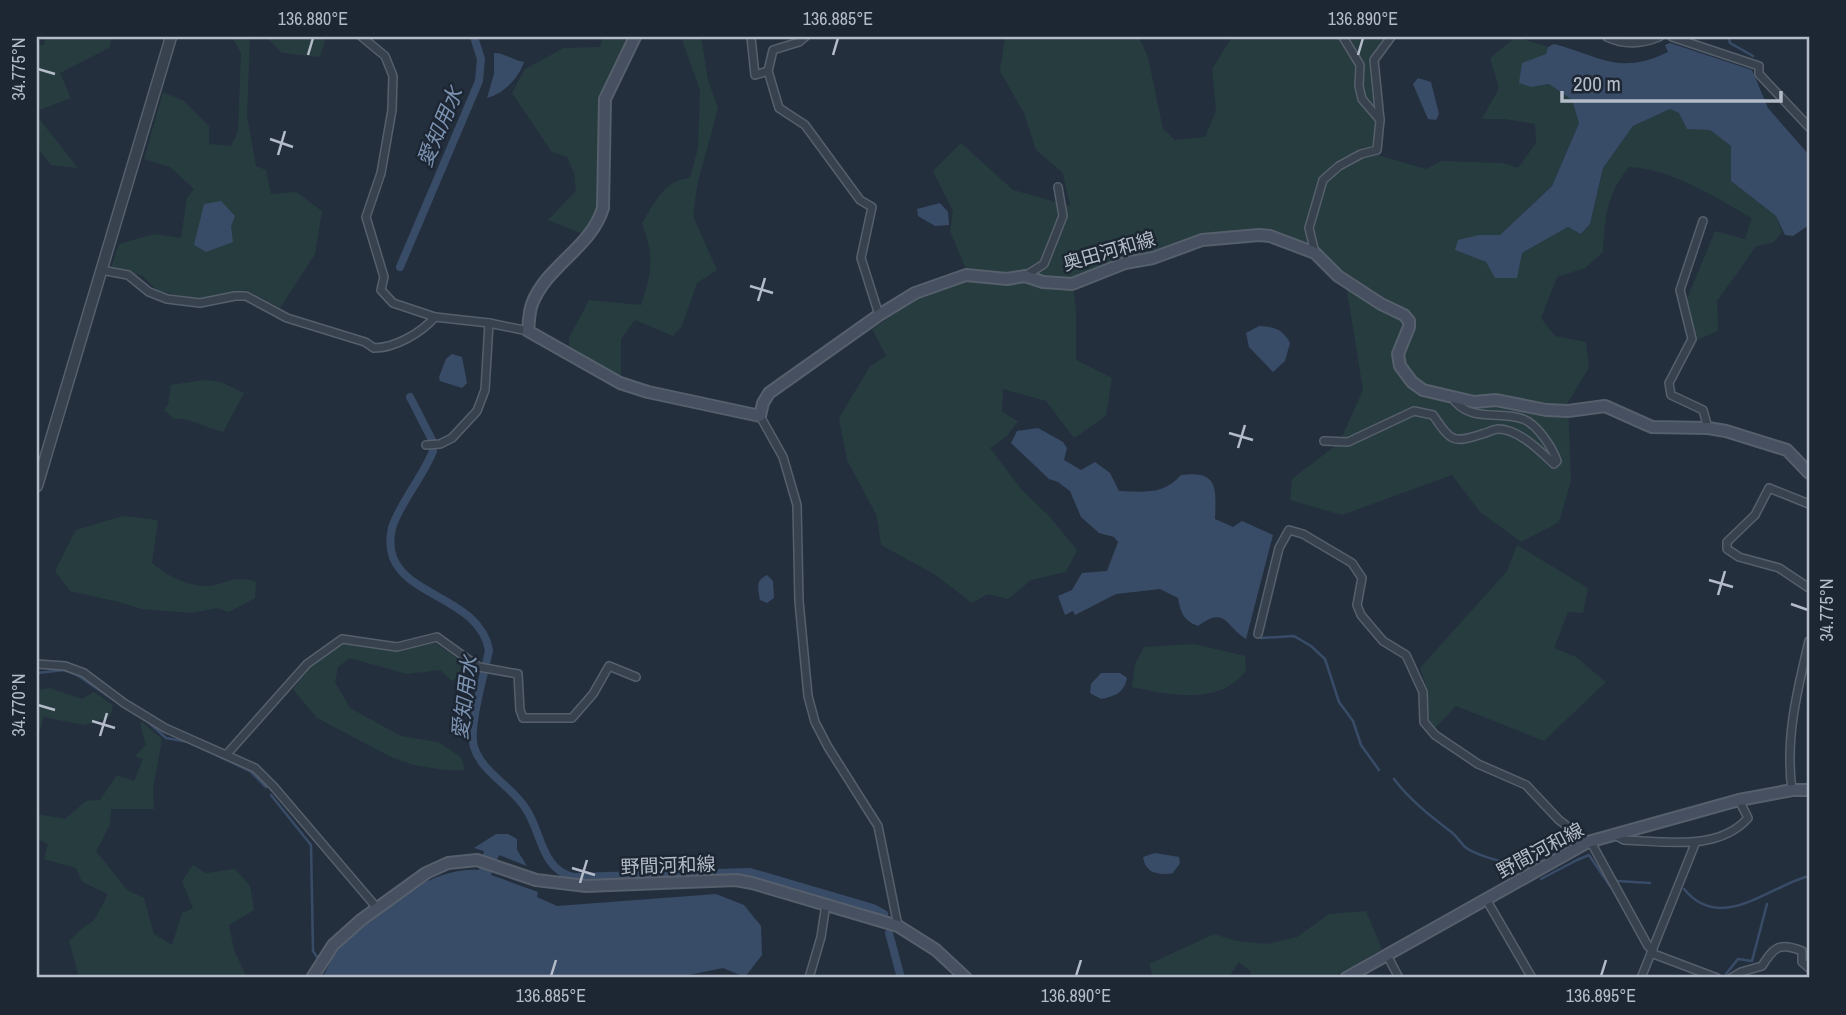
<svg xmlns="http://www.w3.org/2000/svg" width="1846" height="1015" font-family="'Archivo Narrow','Noto Sans JP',sans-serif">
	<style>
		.green { fill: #263c3f }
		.water { fill: #394c67 }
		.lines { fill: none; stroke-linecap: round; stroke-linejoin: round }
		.stream { stroke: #394c67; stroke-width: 2.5 }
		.canal { stroke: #394c67; stroke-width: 8 }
		.minor-casing { stroke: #565f6c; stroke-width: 10 }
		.tertiary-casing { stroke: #565f6c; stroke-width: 13 }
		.secondary-casing { stroke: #565f6c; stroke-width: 14 }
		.minor { stroke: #38414e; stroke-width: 7 }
		.tertiary { stroke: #38414e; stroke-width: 10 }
		.secondary { stroke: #465061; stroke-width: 10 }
		.ticks { fill: none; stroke: #b4bcc9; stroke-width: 2.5 }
		.labels { text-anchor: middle; stroke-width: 5; stroke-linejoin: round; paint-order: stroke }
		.street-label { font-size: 19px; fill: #b4bcc9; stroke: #1d2633 }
		.water-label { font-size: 21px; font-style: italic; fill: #7c92b1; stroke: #1d2633 }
		.neatline { fill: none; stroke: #b4bcc9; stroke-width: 2.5 }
		.ticks-label { font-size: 18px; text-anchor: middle; fill: #b4bcc9 }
	</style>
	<rect width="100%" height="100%" fill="#242f3e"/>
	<g class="green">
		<polygon points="46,37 112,37 109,48 60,73 71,98 37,111 37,45 44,45"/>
		<polygon points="232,37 326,37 320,57 282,53 268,39 250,38 247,115 256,166 266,170 271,194 296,192 322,211 315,254 280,308 247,290 200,299 157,291 143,276 111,268 119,244 154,234 181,238 187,198 194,189 170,167 144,159 163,92 184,101 209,126 209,144 231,146 238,131 241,53"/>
		<polygon points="603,37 631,37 602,97 601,206 585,235 548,220 576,191 574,173 567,157 552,152 512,93 525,69 564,48 600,47"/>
		<path d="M681,37H701L708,80L718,108L697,186L693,216L717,270L697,283L682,326L673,336L635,320L621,339V378L569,349V338L589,300L641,305C652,272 655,256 642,224C654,203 664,180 690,178L698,148L700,90Z"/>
		<path d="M1005,37H1139L1148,57L1163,129L1175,140L1205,137L1216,111L1212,69L1232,37H1384L1369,59L1375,122L1374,154L1426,169L1441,161L1503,163L1518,168L1536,143L1535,124L1505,119H1482L1499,88L1490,58L1516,37L1548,47L1547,54L1531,87L1549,84L1572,100L1579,123L1552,186L1500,235H1479L1455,250L1486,262L1522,253L1568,227L1582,234L1590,224L1603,168L1633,126L1670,109L1679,113L1687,129L1710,130L1731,146V181L1776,216L1782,232L1774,242L1755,247L1748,258L1717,301L1718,331L1697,340L1686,301L1715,231L1745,239L1752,218C1714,197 1673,169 1629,167C1606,195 1605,218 1603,252L1585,268L1557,277L1541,318L1555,336L1586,342L1589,368L1568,402L1571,481L1559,522L1521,542L1480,512L1452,475L1342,515L1290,500L1292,479L1339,443L1363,390L1346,285L1320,251L1271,232H1226L1201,235L1154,254L1072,281L1076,309V360L1112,378L1106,416L1074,438L1046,401L1003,389L1002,412L1018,421L1007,436L990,448L1021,489L1050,517L1077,550L1066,572L1031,580L1008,599L988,594L972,603L934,574L881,545L877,516L847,460L839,418L870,366L886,356L872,329L918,298L970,279L950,231L953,211L933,171L961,143L1013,190L1070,206L1063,173L1036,150L1024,113L1000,71Z"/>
		<polygon points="37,116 78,168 51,165 37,147"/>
		<path d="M204,380L221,382L244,393L223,432C209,429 185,416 174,419L164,410L168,405L171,385Z"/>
		<path d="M123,516L158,520L152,563C166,575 183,584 202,586C223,588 231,573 256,582L255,598L229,612L217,608L192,613L142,609L119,602L70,591L55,571L76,530Z"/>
		<polygon points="1517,545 1588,588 1583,613 1568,612 1554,648 1576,657 1606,682 1544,741 1456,706 1435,728 1427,720 1428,692 1420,668 1507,571"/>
		<polygon points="435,643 464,662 464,675 452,681 440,670 406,674 350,658 338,667 335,682 350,708 401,736 438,742 461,757 465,770 445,770 413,765 391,757 317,718 293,689 311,666 343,644 396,650"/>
		<path d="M1194,644L1245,656L1246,670C1222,706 1169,695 1132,687L1135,664L1144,647Z"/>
		<polygon points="50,688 82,699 94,692 113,705 110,717 84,725 44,717 37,740 37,690"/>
		<polygon points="141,721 162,739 153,789 154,809 111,809 110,825 96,851 127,890 144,898 154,934 172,945 182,913 193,908 182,881 193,865 206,873 235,869 250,886 254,910 229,925 234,950 247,978 79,978 69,941 79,931 95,919 108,894 82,882 76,868 44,859 48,844 37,839 37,814 65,819 86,801 100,800 117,775 134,781 143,759 135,756 146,745 141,727"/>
		<polygon points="1366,911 1382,949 1332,978 1252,978 1250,971 1239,962 1228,978 1154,978 1149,964 1214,934 1237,941 1268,944 1297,937 1329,914"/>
	</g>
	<g class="water">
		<path d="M1670,43L1752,70L1768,108L1809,155V225L1793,236L1785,235L1776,216L1731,181V146L1710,130L1687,129L1679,113L1670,109L1633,126L1603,168L1590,224L1581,234L1568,227L1522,253L1517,278H1495L1486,262L1455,250L1458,240L1479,235H1500L1552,186L1579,123L1572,100L1549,84L1531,87L1519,83L1522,63L1546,54L1548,47L1554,44C1600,56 1619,76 1668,52L1665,45Z"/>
		<path d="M494,53C504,53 513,60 524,62C518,79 504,93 487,98L494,74Z"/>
		<polygon points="1418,78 1431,82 1439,114 1436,120 1428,119 1413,84"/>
		<polygon points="221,201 235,216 231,226 233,242 206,252 194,245 204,204"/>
		<polygon points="940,203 948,212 949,225 935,226 918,216 917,209"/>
		<path d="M1259,326C1274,327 1283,329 1290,343L1285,361L1273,372L1249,347L1246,333Z"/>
		<polygon points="452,354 462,357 467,383 462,388 440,381 439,377 446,359"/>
		<path d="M1038,428L1063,442L1067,448L1064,460L1081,470L1095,462L1110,473L1119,491C1143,492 1164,495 1181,475C1219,470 1216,489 1215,519L1233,527L1242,521L1273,535L1246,639C1226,627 1226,605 1198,626C1183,620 1181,613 1178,598L1160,589L1116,594L1075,615L1073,611L1065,615L1058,596L1072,590L1082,573L1107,571L1118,542L1114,537L1099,533L1081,517L1070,491L1058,482L1049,479L1011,443L1017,431Z"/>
		<path d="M767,575L773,581L774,598L767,603L760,600C758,588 755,581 767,575Z"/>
		<path d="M1101,673H1120L1127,678C1124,694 1114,696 1101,699L1090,693L1091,684Z"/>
		<path d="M496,834H508L517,839V850L527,866L499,855L491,875L538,892L537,897L557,906L716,894L744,905L761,926L762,955L745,977L723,968L674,978H412L405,975L393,978H322C328,968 333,954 341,946C373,912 431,866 479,870L484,851L474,848Z"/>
		<path d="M1155,853L1179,857L1180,863L1173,873C1159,876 1145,873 1143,857Z"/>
	</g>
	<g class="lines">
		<g class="stream">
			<polyline points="1729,37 1730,43 1753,56"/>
			<polyline points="1261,638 1294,636 1311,646 1325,659 1339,702 1353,721 1361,745 1379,770"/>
			<polyline points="37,673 64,670 77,675 114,700"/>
			<polyline points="146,720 166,738 188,742 250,771 266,787"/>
			<path d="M1394,779C1410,800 1429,815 1450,831C1456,835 1460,842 1465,847C1480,858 1510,863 1528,868"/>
			<polyline points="271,795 311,845 313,951 317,957"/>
			<polyline points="1541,879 1577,860 1589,855 1610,886"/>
			<polyline points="1617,881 1650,883"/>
			<path d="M1684,889C1721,934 1769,886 1809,876"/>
			<polyline points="1726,974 1738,959 1752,961 1767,904"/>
		</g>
		<g class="canal">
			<polyline points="400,267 479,81 481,59 474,37"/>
			<path d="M410,397L433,442V451C424,475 398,506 392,528C376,598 478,589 489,650C485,672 468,728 474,747C482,773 512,786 526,809C542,833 541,869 573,877L750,872L873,908L884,914"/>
			<polyline points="889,933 901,978"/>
		</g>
		<g class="minor-casing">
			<g id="minor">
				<polyline points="362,37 385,56 393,76 392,110 381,173 366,217 384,277 381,290 393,303 435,317 489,323 528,331"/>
				<polyline points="751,37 755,75 768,71"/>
				<polyline points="805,37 799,42 773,50 768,71 779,108 805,125 860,200 872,207 861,258 879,315"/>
				<polyline points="1343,37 1360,65 1359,86 1362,99 1380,120"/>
				<path d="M1607,37C1624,45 1642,44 1659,37"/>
				<polyline points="1672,37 1759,66 1759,74 1809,127"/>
				<polyline points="1703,221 1680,290 1692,339 1669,383 1671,395 1703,410 1708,428"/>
				<polyline points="1315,253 1309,228 1323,180 1339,166 1361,154 1377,150 1380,120 1374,60 1391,37"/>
				<path d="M101,270L128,275L149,292L167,299L200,303L235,296H246L287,318L365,342L374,348C395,348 421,333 435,317"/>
				<polyline points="1025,276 1044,264 1063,216 1058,187"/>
				<polyline points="760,416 783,457 797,505 799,601 808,696 815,722 828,747 878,826 898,926"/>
				<path d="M1324,441L1348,442L1414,411L1433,415C1451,441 1452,444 1482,434C1487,433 1494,429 1498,429C1519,429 1540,451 1554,464L1557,461C1552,447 1537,424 1523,419C1500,410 1468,424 1451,396"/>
				<polyline points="426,445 440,444 452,438 477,411 485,390 489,323"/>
				<polyline points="1809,504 1769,488 1755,515 1727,542 1727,549 1739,557 1779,568 1809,588"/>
				<polyline points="1258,634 1279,548 1289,530 1303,534 1352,563 1362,578 1357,605 1361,615 1383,641 1406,655 1423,692 1424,722 1435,735 1478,764 1526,785 1559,820 1593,846 1648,946 1653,950"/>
				<polyline points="37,664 65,666 84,673 124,703 165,728 255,768 274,787 377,908"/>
				<polyline points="227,754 307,664 342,639 397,647 437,637 479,667 518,674 520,710 523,718 572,718 593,694 609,666 636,677"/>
				<path d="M1792,790C1785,739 1797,691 1809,641"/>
				<path d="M1613,834L1624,840C1664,841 1718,852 1748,818L1739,800"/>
				<polyline points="1486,899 1532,978"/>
				<polyline points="1651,953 1717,978"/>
				<polyline points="1387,955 1399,978"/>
				<polyline points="809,978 821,937 826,904"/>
				<polyline points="1641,978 1695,844"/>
				<path d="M1731,978L1741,972L1762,966C1774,947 1779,942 1802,951V962L1809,968"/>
			</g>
		</g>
		<g class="tertiary-casing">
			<polyline id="tertiary" points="37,486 171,37"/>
		</g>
		<g class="secondary-casing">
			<g id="secondary">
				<path d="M635,37L605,99L603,208C591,248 547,265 532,304C529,312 529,322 528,331L620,383L648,392L760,416L763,403L769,393L879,315L915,293L966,275L1007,279L1025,276L1043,282L1072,284L1125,263L1153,258L1202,240L1259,235L1270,236L1315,253L1338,276L1381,304L1404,315L1409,321V327L1398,354L1400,366L1412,382L1423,390L1474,402L1496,400L1546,410L1568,411L1605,406L1652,427L1708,428L1726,431L1787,450L1809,473"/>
				<polyline points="312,978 333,945 361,920 426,873 448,863 477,860 536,880 586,886 736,880 752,883 898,926 936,950 966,978"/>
				<polyline points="1346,978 1588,842 1739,800 1792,790 1809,790"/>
			</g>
		</g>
		<use href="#minor" class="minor"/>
		<use href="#tertiary" class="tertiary"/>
		<use href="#secondary" class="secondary"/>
	</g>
	<path class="ticks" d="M308,55L313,38M833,55L838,38M1358,55L1363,38M38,69L55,74M270,139L293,147M278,155L285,131M750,286L773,293M758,301L765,278M1229,433L1253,440M1238,448L1245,425M1709,580L1733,587M1718,595L1725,571M1791,604L1808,610M38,705L55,710M92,721L115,728M100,736L107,713M572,868L595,875M580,883L587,860M551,976L556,960M1076,976L1081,960M1601,976L1606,960"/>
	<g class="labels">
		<g class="street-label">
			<text transform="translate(1109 251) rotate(-16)" y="7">奥田河和線</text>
			<text transform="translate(1540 850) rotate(-28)" y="7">野間河和線</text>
			<text transform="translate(668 865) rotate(-2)" y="7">野間河和線</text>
		</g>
		<g class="water-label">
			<text transform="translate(440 127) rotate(-67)" y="7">愛知用水</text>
			<text transform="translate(465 698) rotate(-83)" y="7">愛知用水</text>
		</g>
	</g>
	<rect width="1846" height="1015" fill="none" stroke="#1d2633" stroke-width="77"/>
	<path d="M1562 91v10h219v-10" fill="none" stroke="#b4bcc9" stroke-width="3.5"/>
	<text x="1573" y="91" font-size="21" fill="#b4bcc9" stroke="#1d2633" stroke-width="5" paint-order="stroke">200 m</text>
	<rect x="38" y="38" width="1770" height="938" class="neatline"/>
	<g class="ticks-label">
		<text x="313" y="25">136.880°E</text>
		<text x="838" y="25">136.885°E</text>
		<text x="1363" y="25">136.890°E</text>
		<text transform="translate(19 69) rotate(-90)" y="6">34.775°N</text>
		<text transform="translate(1827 610) rotate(-90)" y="6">34.775°N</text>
		<text transform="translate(19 705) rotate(-90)" y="6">34.770°N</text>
		<text x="551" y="1002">136.885°E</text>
		<text x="1076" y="1002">136.890°E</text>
		<text x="1601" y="1002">136.895°E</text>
	</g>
</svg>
